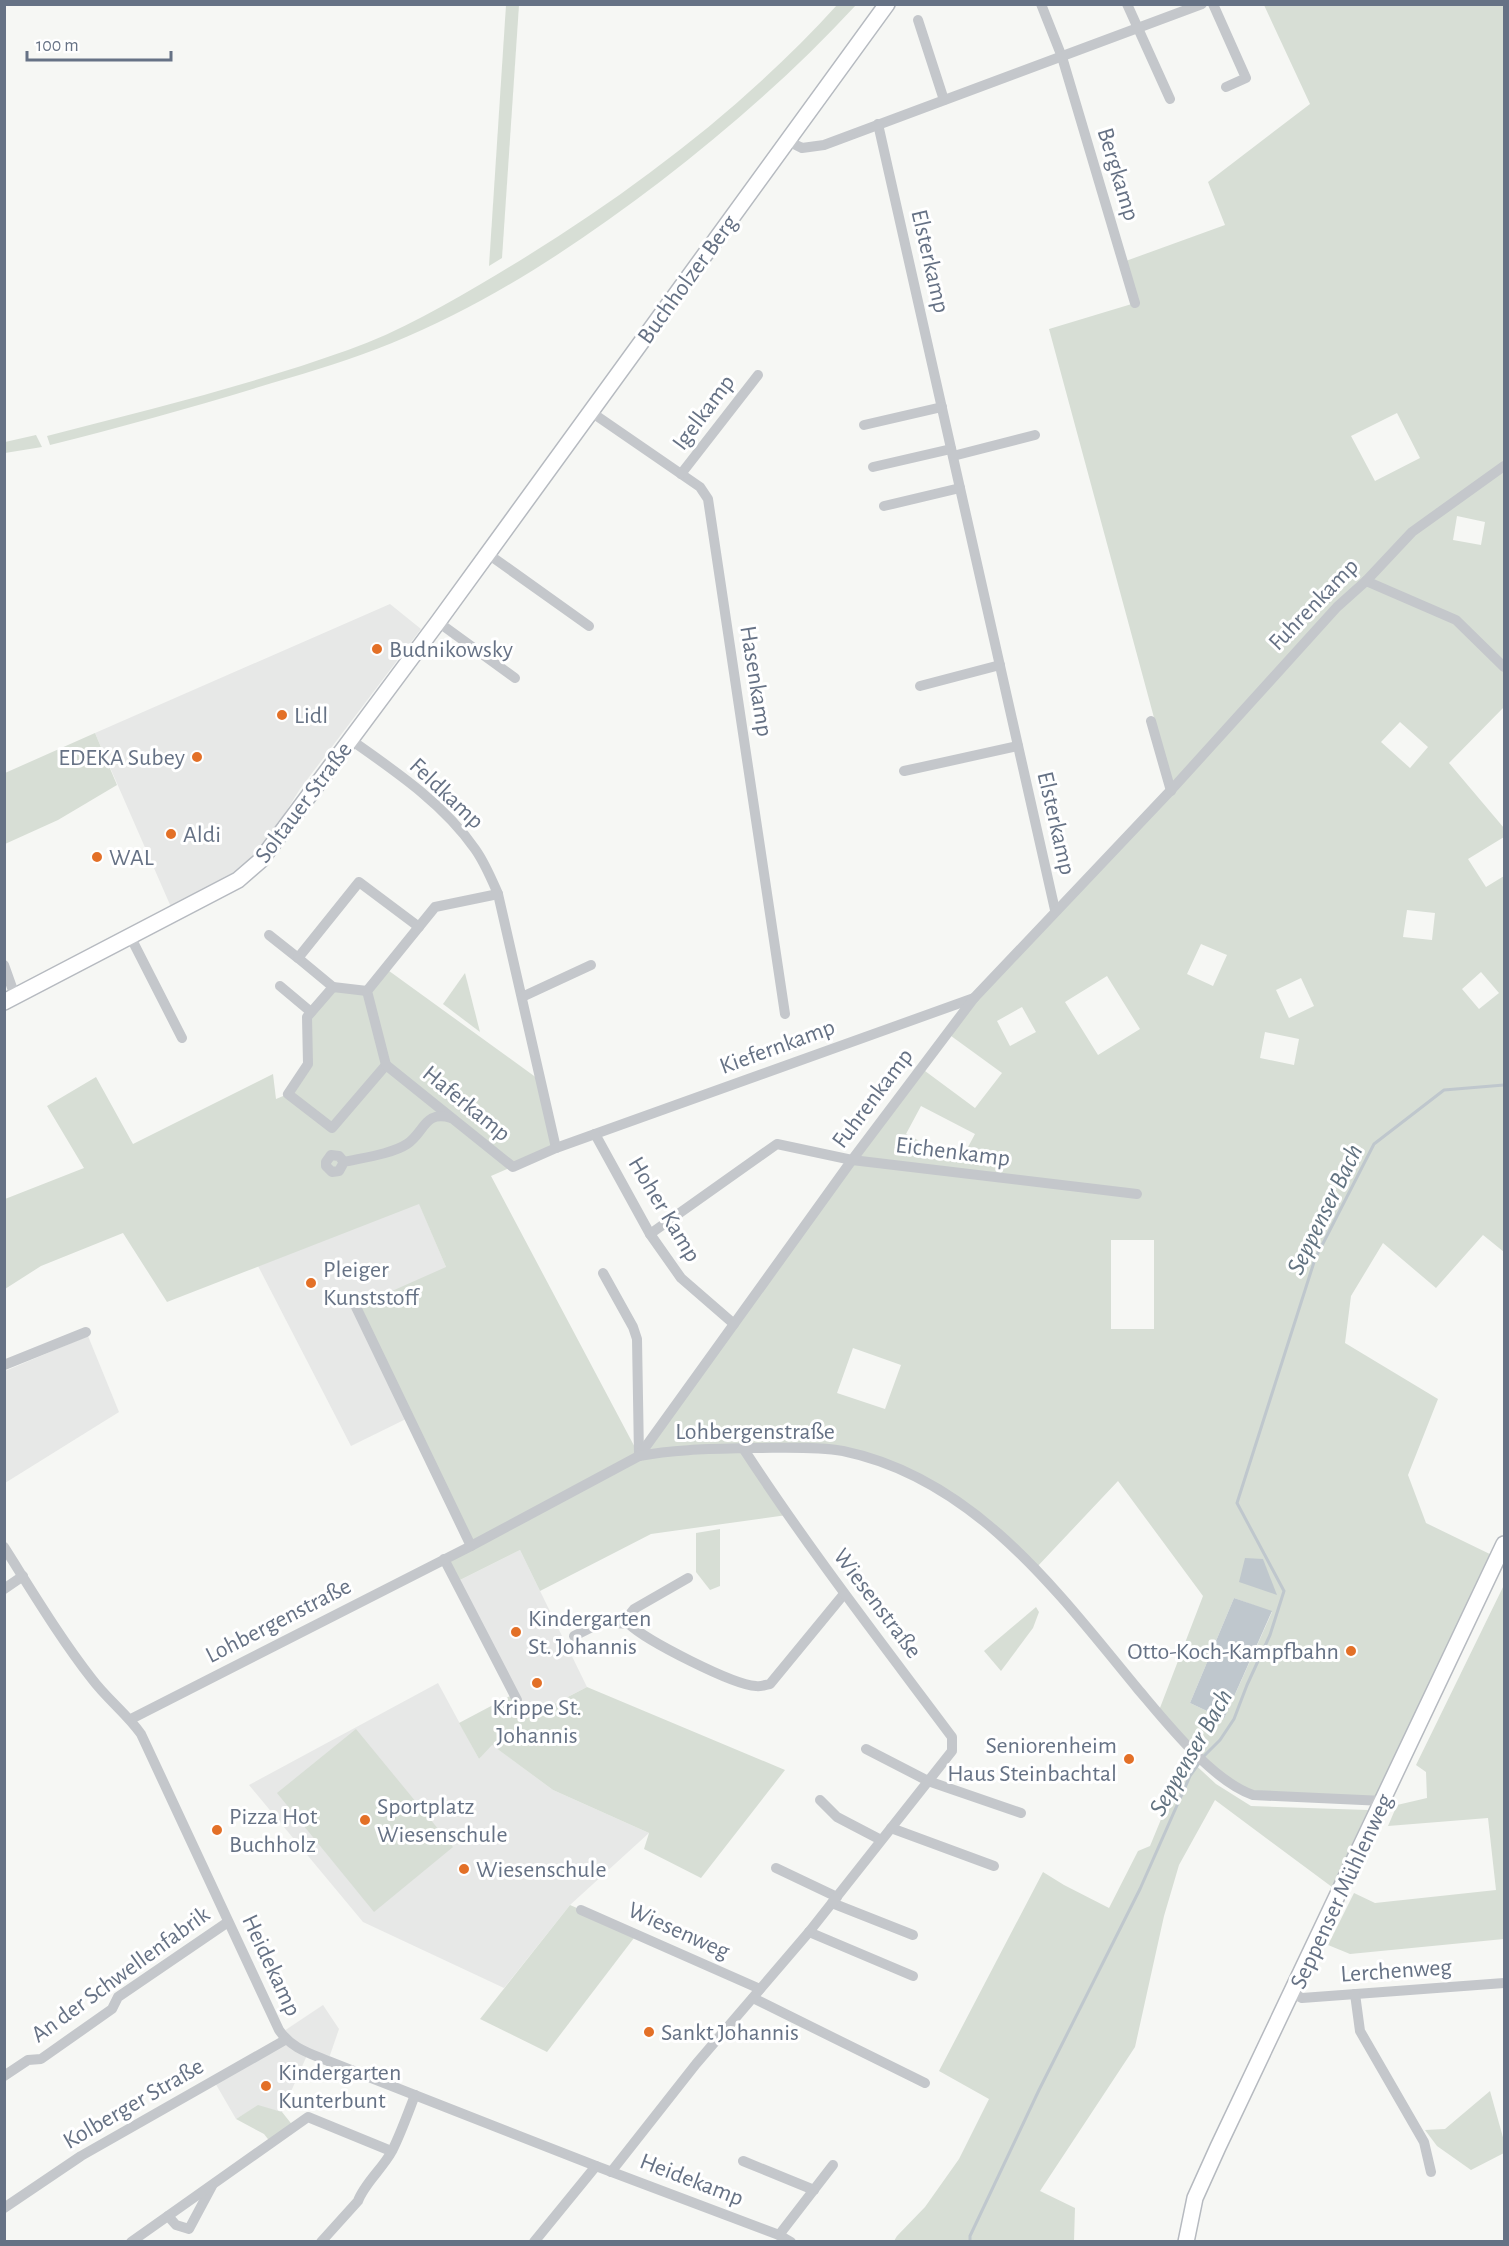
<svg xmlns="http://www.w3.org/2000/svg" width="1509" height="2246" font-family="'Alegreya Sans',sans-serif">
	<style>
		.built { fill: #e7e8e7 }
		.green { fill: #d7ded5; fill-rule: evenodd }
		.water { fill: #bfc7cd }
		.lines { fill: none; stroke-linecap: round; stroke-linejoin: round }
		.stream { stroke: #bfc7cd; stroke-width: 3 }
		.secondary-casing { stroke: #b6bac0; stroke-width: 18 }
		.street { stroke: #c4c7cb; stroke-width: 10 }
		.secondary { stroke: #fff; stroke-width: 15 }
		.poi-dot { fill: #e37027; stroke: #fff; stroke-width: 2 }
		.labels { text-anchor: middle; stroke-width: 6; stroke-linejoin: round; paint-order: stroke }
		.street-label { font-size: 24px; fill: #667285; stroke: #fff }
		.poi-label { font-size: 24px; fill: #667285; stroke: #fff; text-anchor: start }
		.water-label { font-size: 26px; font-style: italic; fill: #627381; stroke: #fff }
	</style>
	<rect width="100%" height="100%" fill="#f6f7f4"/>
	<g class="built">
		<polygon points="390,604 421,629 300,789 275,829 257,852 240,869 171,907 95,733"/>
		<polygon points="419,1203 446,1267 410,1417 351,1446 258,1266"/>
		<polygon points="88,1336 119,1412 5,1483 5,1371"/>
		<polygon points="520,1550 587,1687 526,1718 456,1582"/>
		<polygon points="438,1683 479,1759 491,1744 553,1790 649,1833 570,1905 504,1988 363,1922 249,1785"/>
		<polygon points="323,2005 339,2029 328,2061 308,2053 282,2112 258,2106 236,2119 214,2081 285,2041 281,2033"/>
	</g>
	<g class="green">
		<polygon points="506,5 519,5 502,258 489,266"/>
		<path d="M837,5H856C796,70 731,127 661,181C577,245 490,303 392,343C353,359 313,371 272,383C198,406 125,426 50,445L47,436C148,410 250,385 348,350C399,332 449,303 496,275C620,201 740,112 837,5Z"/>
		<path d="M1264,5H1504V707L1449,763L1504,828V837L1468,859L1486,887L1504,876V1252L1483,1235L1436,1288L1383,1243L1351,1296L1345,1343L1438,1399L1408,1475L1426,1523L1498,1558L1384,1801L1241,1791L1158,1713L1203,1596L1118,1481L1036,1568L983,1519L926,1482L842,1451L743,1448L787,1515L651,1534L540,1591L520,1550L456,1582L444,1559L471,1546L356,1307L446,1267L419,1204L167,1302L123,1233L41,1266L5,1289V1199L84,1168L47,1106L96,1077L133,1144L273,1074L276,1099L288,1094L308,1064L307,1017L333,987L367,991L385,968L541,1081L556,1148L491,1176L639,1455L921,1068L975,1108L1002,1073L947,1033L1173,788L1049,329L1135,303L1123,262L1225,225L1208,182L1310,104ZM1397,413L1420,458L1375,481L1351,436ZM1457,516L1485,522L1481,545L1453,540ZM1400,722L1428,747L1410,768L1381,742ZM1407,910L1435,913L1432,940L1403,937ZM1201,944L1227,955L1213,986L1187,974ZM1481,972L1499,993L1479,1009L1462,989ZM1107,976L1140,1029L1098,1055L1065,1002ZM1301,978L1314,1006L1289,1018L1276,990ZM1022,1007L1036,1032L1010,1046L997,1021ZM1265,1032L1299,1039L1294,1065L1260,1058ZM921,1106L975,1134L960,1162L906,1134ZM1111,1240H1154V1329H1111ZM853,1348L901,1365L885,1409L837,1393ZM1234,1598L1272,1612L1224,1719L1190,1703Z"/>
		<polygon points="36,435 42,447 5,453 5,442"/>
		<polygon points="95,733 117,785 58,820 5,844 5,773"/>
		<polygon points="465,973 480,1032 443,1004"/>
		<polygon points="720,1529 720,1586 710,1590 696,1572 696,1533"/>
		<polygon points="1504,1585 1504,1939 1350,1954 1328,1945 1354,1893 1375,1903 1496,1890 1488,1818 1388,1826 1397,1805 1427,1798 1426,1772 1416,1765"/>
		<polygon points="1036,1607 1039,1612 1033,1628 1001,1671 984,1651"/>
		<polygon points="587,1687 785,1770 701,1878 644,1849 649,1833 553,1790 492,1745 479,1759 459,1723 514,1694 527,1718"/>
		<polygon points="356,1729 453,1847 374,1912 277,1793"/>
		<polygon points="1189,1759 1216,1784 1251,1806 1368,1810 1332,1887 1215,1800 1179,1865 1164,1916 1135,2047 1040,2191 1075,2208 1074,2241 894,2241 897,2236 925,2207 959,2159 989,2099 939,2071 1043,1872 1064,1885 1109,1908 1138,1851 1150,1846 1176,1783"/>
		<polygon points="570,1905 637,1934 547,2052 480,2019"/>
		<polygon points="1490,2091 1504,2141 1504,2153 1471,2170 1437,2146 1425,2130 1445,2129"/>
		<polygon points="258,2105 282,2112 294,2127 271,2143 264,2134 236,2119"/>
	</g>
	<g class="water">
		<polygon points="1245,1558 1263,1559 1277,1595 1239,1582"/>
		<polygon points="1234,1598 1272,1611 1224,1719 1190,1703"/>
	</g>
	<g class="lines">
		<g class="stream">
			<polyline points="1203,1757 1220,1740 1234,1719 1247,1685 1270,1635 1284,1591 1237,1503 1315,1259 1374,1144 1444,1090 1504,1085"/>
			<polyline points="970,2242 970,2236 1039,2090 1140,1889 1190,1776 1200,1762"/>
		</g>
		<g class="secondary-casing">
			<g id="secondary">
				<polyline points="4,1002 238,880 261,860 438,622 887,4"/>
				<polyline points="1186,2242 1195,2198 1218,2147 1504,1544"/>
			</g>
		</g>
		<g class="street">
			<polyline points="1041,4 1062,57 1135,303"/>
			<polyline points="1127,4 1170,99"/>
			<polyline points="1213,4 1246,78 1226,87"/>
			<polyline points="918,20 944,100"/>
			<polyline points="878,124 1055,910"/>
			<polyline points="788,141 802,148 824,145 1202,4"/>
			<polyline points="591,412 700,487 708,499 785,1014"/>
			<polyline points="864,425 942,407"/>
			<polyline points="953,456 1035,435"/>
			<polyline points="873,467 951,449"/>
			<polyline points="681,474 758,375"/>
			<polyline points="884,506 960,488"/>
			<polyline points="488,554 589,626"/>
			<polyline points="1366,581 1456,620 1504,667"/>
			<polyline points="438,622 515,678"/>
			<polyline points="920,686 1000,665"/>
			<polyline points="1151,721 1171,791"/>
			<path d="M351,740C395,771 444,804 475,849C485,863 491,878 498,894L556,1148"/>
			<polyline points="904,771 1018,746"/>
			<polyline points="269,935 298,958"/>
			<polyline points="130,936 182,1038"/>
			<polyline points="4,965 15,996"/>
			<polyline points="280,986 311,1012"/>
			<polyline points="333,987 298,958 359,882 419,927"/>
			<polyline points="367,991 333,987 307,1017 308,1064 288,1094 332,1128 386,1065"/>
			<polyline points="522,997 591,965"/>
			<polyline points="386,1065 513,1167 556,1148 974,998"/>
			<polyline points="386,1065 367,991 435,907 498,894"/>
			<polyline points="595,1134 650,1234 681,1278 734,1324"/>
			<path d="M344,1162L339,1156L331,1155L326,1162V1166L332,1172L339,1171L344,1162C361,1158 392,1154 407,1144C425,1132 424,1110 451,1118"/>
			<polyline points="650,1234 777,1144 852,1160 1137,1194"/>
			<polyline points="603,1273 633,1327 637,1339 639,1456"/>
			<polyline points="356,1307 471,1546"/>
			<polyline points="4,1365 86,1332"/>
			<polyline points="639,1456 852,1160 974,998 1173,788 1337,607 1366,581 1412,532 1504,466"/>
			<path d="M4,1547C32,1591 60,1638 92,1679C107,1699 127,1714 141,1734L279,2030C291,2048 309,2053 328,2061L596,2166L779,2235L791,2242"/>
			<polyline points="444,1559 517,1700"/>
			<path d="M688,1578L634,1609L630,1614L629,1624C647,1641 733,1685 756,1686C760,1687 765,1685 770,1684L844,1594"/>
			<polyline points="4,1589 23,1576"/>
			<polyline points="574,1636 602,1622 629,1624"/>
			<path d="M131,1719L471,1546L639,1456C676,1449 714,1449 752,1448C782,1448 813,1446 843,1451C974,1478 1057,1591 1137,1688C1165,1721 1212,1781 1253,1795L1384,1801"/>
			<polyline points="866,1749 928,1781 1021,1813"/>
			<polyline points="820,1800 837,1817 881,1840"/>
			<polyline points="891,1828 994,1866"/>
			<polyline points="776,1868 837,1897"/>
			<polyline points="832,1903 913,1935"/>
			<polyline points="581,1910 760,1989"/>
			<polyline points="809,1932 913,1976"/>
			<polyline points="1292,1993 1302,1998 1504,1983"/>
			<polyline points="1355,1994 1360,2031 1424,2142 1431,2172"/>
			<polyline points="753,1998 925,2083"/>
			<polyline points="4,2076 28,2060 41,2059 112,2009 118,1997 228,1922"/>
			<polyline points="743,2161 814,2190"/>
			<path d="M611,2172L696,2064L809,1932L952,1751V1737C881,1642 808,1548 743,1448"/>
			<polyline points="4,2208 81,2156 285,2040"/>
			<polyline points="168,2216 176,2225 189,2229 212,2186"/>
			<polyline points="779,2235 833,2165"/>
			<polyline points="131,2242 308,2117 391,2151"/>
			<path d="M321,2242L358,2201C364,2184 383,2168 392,2151C401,2133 408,2113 415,2095"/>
			<polyline points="534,2242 596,2166"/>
		</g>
		<use href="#secondary" class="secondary"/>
	</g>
	<g class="poi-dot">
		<circle cx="377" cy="649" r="6"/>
		<circle cx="282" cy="715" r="6"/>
		<circle cx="197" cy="757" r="6"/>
		<circle cx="171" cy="834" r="6"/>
		<circle cx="97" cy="857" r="6"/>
		<circle cx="311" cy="1283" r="6"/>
		<circle cx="516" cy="1632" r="6"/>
		<circle cx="1351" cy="1651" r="6"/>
		<circle cx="537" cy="1683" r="6"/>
		<circle cx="1129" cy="1759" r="6"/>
		<circle cx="365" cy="1820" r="6"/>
		<circle cx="217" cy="1830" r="6"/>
		<circle cx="464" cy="1869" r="6"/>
		<circle cx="649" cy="2032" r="6"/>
		<circle cx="266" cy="2086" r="6"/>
	</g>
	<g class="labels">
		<g class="street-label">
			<text transform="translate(1119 174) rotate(73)" y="8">Bergkamp</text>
			<text transform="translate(931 261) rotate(77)" y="8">Elsterkamp</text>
			<text transform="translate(687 279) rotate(-54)" y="8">Buchholzer Berg</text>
			<text transform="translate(703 412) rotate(-53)" y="8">Igelkamp</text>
			<text transform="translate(1313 604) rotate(-46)" y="8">Fuhrenkamp</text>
			<text transform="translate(757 681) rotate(81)" y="8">Hasenkamp</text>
			<text transform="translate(447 793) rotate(43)" y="8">Feldkamp</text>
			<text transform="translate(303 802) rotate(-53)" y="8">Soltauer Straße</text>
			<text transform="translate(1057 823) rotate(77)" y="8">Elsterkamp</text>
			<text transform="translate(777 1046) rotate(-20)" y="8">Kiefernkamp</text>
			<text transform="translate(872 1098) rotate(-53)" y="8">Fuhrenkamp</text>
			<text transform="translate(467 1103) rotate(39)" y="8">Haferkamp</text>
			<text transform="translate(953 1151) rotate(7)" y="8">Eichenkamp</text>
			<text transform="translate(665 1209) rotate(59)" y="8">Hoher Kamp</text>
			<text x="755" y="1439">Lohbergenstraße</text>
			<text transform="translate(878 1603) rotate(53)" y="8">Wiesenstraße</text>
			<text transform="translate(278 1620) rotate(-27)" y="8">Lohbergenstraße</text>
			<text transform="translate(1341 1891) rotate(-65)" y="8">Seppenser Mühlenweg</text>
			<text transform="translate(679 1930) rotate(24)" y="8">Wiesenweg</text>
			<text transform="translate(272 1965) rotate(65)" y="8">Heidekamp</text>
			<text transform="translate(1396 1970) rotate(-4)" y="8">Lerchenweg</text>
			<text transform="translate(120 1974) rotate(-36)" y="8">An der Schwellenfabrik</text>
			<text transform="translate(133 2103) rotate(-30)" y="8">Kolberger Straße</text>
			<text transform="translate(692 2179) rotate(21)" y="8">Heidekamp</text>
		</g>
		<g class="poi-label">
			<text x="389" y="657">Budnikowsky</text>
			<text x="294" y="723">Lidl</text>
			<text x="185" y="765" text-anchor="end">EDEKA Subey</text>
			<text x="183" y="842">Aldi</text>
			<text x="109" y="865">WAL</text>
			<text x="323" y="1277">Pleiger<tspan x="323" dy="28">Kunststoff</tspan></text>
			<text x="528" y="1626">Kindergarten<tspan x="528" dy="28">St. Johannis</tspan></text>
			<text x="1339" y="1659" text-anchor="end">Otto-Koch-Kampfbahn</text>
			<text x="537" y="1715" text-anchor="middle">Krippe St.<tspan x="537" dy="28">Johannis</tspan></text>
			<text x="1117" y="1753" text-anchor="end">Seniorenheim<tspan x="1117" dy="28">Haus Steinbachtal</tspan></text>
			<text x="377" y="1814">Sportplatz<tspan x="377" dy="28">Wiesenschule</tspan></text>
			<text x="229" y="1824">Pizza Hot<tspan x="229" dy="28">Buchholz</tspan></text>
			<text x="476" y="1877">Wiesenschule</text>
			<text x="661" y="2040">Sankt Johannis</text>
			<text x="278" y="2080">Kindergarten<tspan x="278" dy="28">Kunterbunt</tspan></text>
		</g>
		<g class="water-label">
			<text transform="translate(1324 1209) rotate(-64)" y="9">Seppenser Bach</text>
			<text transform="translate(1190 1752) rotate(-60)" y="9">Seppenser Bach</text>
		</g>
	</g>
	<rect width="1509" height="2246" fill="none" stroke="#667285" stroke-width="12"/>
	<path d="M27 51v9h144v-9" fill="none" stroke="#667285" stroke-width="3"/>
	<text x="36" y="51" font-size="18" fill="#667285" stroke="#ffffff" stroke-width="4.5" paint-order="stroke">100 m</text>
</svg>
